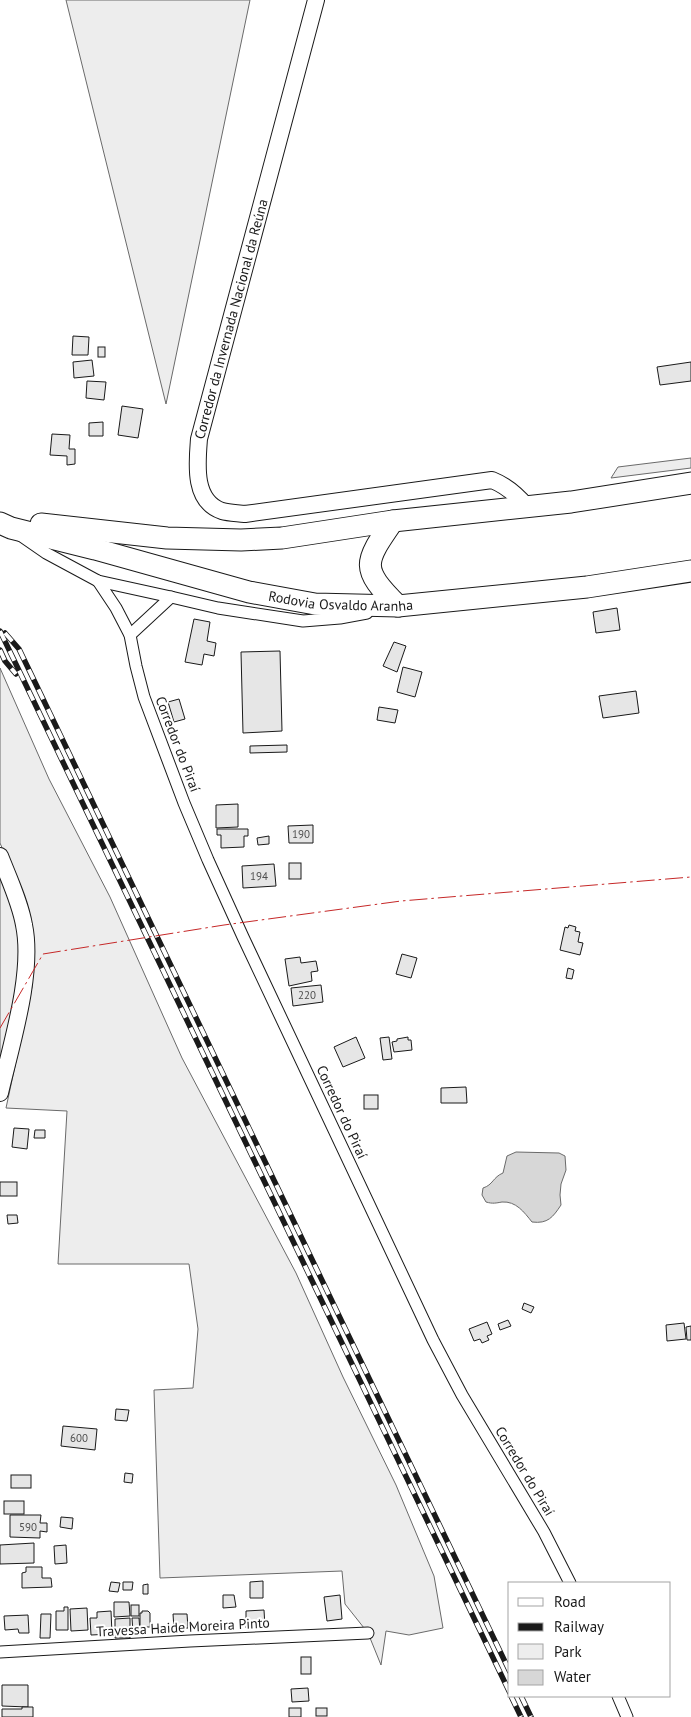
<svg xmlns="http://www.w3.org/2000/svg" width="691" height="1717" font-family="'PT Sans',sans-serif">
	<style>
		.green { fill: #ededed; stroke: #6a6a6a }
		.water { fill: #d7d7d7; stroke: #6a6a6a }
		.building { fill: #e6e6e6; stroke: #1a1a1a }
		.lines { fill: none; stroke-linecap: round; stroke-linejoin: round }
		.street-casing { stroke: #1a1a1a; stroke-width: 13 }
		.secondary-casing { stroke: #1a1a1a; stroke-width: 18 }
		.highway-casing { stroke: #1a1a1a; stroke-width: 23 }
		.street { stroke: #fff; stroke-width: 11 }
		.secondary { stroke: #fff; stroke-width: 16 }
		.highway { stroke: #fff; stroke-width: 21 }
		.rail-casing { stroke: #1a1a1a; stroke-width: 5.5 }
		.rail { stroke: #fff; stroke-width: 4; stroke-dasharray: 11; stroke-linecap: butt }
		.power { stroke: #c62828; stroke-width: 1; stroke-dasharray: 18 4 2.5 4; stroke-linecap: butt }
		.labels { text-anchor: middle; stroke-width: 4; stroke-linejoin: round; paint-order: stroke }
		.number-label { font-size: 11px; fill: #4d4d4d }
		.street-label { font-size: 14px; fill: #1a1a1a; stroke: #fff }
	</style>
	<rect width="100%" height="100%" fill="#fff"/>
	<g class="green">
		<polygon points="66,0 250,0 166,404"/>
		<polygon points="691,458 691,468 611,478 618,467"/>
		<polygon points="0,668 49,779 110,897 182,1058 296,1273 343,1377 396,1485 434,1576 443,1628 409,1635 386,1631 381,1665 368,1633 345,1604 342,1571 160,1578 154,1390 193,1388 198,1329 189,1264 58,1264 67,1111 6,1108 32,987 33,935 24,899 0,843"/>
		<polygon points="0,868 19,910 22,974 0,1063"/>
	</g>
	<path class="water" d="M516,1152L559,1153L565,1156L566,1170L561,1184L560,1195L561,1205C553,1217 548,1224 532,1222C524,1212 516,1201 502,1202C496,1203 493,1204 486,1202L482,1195L483,1188C493,1185 493,1177 503,1173L507,1156Z"/>
	<g class="building">
		<polygon points="73,336 89,337 88,355 72,355"/>
		<rect x="98" y="347" width="7" height="10"/>
		<polygon points="92,360 94,376 74,378 73,362"/>
		<polygon points="691,362 691,381 660,385 657,367"/>
		<polygon points="87,381 106,382 104,400 86,398"/>
		<polygon points="122,406 143,409 138,438 118,435"/>
		<polygon points="103,422 103,436 89,436 89,423"/>
		<polygon points="52,434 70,435 69,449 75,449 75,464 67,465 67,456 50,455"/>
		<polygon points="617,608 620,630 596,633 593,612"/>
		<polygon points="194,619 210,622 207,641 216,643 214,656 204,654 202,665 185,662"/>
		<polygon points="394,642 406,646 397,672 383,666"/>
		<polygon points="280,651 282,731 243,733 241,652"/>
		<polygon points="403,667 422,672 415,697 397,692"/>
		<polygon points="636,691 639,713 603,718 599,696"/>
		<polygon points="179,699 185,719 174,722 168,702"/>
		<polygon points="379,707 398,710 395,723 377,720"/>
		<polygon points="287,745 287,752 250,753 250,746"/>
		<polygon points="238,804 238,827 216,828 216,805"/>
		<polygon points="313,825 313,843 289,843 288,826"/>
		<polygon points="217,829 248,829 248,836 244,836 244,847 221,848 221,835 217,835"/>
		<polygon points="269,836 269,844 258,845 257,838"/>
		<rect x="289" y="863" width="12" height="16"/>
		<polygon points="274,864 276,886 243,888 242,866"/>
		<polygon points="569,925 576,927 575,931 580,932 578,942 583,943 580,955 560,950 565,927 568,928"/>
		<polygon points="402,954 417,958 411,978 396,974"/>
		<polygon points="300,957 301,963 316,961 318,971 311,972 312,981 289,986 285,959"/>
		<polygon points="568,968 574,970 572,979 566,978"/>
		<polygon points="321,985 323,1002 293,1006 291,988"/>
		<polygon points="356,1037 365,1058 343,1067 334,1047"/>
		<polygon points="389,1037 392,1059 383,1060 380,1038"/>
		<polygon points="408,1037 408,1040 411,1040 412,1050 394,1052 392,1042 397,1041 397,1039"/>
		<polygon points="466,1087 467,1103 441,1103 441,1088"/>
		<rect x="364" y="1095" width="14" height="14"/>
		<polygon points="14,1128 29,1129 27,1149 12,1147"/>
		<polygon points="35,1130 45,1130 45,1138 34,1138"/>
		<rect x="0" y="1182" width="17" height="14"/>
		<polygon points="7,1215 17,1215 18,1223 8,1224"/>
		<polygon points="524,1303 534,1307 531,1313 522,1309"/>
		<polygon points="508,1320 511,1326 500,1330 498,1324"/>
		<polygon points="487,1322 492,1334 487,1336 489,1340 482,1343 480,1339 474,1341 469,1329"/>
		<polygon points="684,1323 686,1339 667,1341 666,1325"/>
		<polygon points="691,1326 691,1340 687,1340 686,1327"/>
		<polygon points="116,1409 129,1410 127,1421 115,1420"/>
		<polygon points="63,1426 97,1429 95,1450 61,1446"/>
		<polygon points="125,1473 133,1474 132,1483 124,1482"/>
		<rect x="11" y="1475" width="20" height="13"/>
		<rect x="4" y="1501" width="20" height="13"/>
		<polygon points="10,1515 41,1515 40,1523 47,1523 47,1532 40,1531 40,1538 10,1537"/>
		<polygon points="61,1517 73,1518 72,1529 60,1527"/>
		<polygon points="34,1543 34,1563 0,1564 0,1545"/>
		<polygon points="66,1545 67,1563 55,1564 54,1546"/>
		<polygon points="26,1567 42,1567 42,1578 51,1578 52,1587 22,1588 22,1573 26,1572"/>
		<polygon points="263,1581 263,1598 250,1598 250,1582"/>
		<polygon points="111,1582 120,1583 118,1592 109,1591"/>
		<polygon points="123,1582 133,1582 132,1590 123,1590"/>
		<polygon points="148,1584 148,1594 143,1594 143,1585"/>
		<polygon points="223,1595 234,1595 236,1607 223,1608"/>
		<polygon points="340,1595 342,1619 327,1621 324,1597"/>
		<polygon points="114,1602 129,1602 130,1616 114,1617"/>
		<rect x="131" y="1605" width="8" height="11"/>
		<polygon points="64,1607 68,1607 68,1630 56,1630 56,1611 64,1611"/>
		<polygon points="87,1608 88,1630 71,1631 70,1609"/>
		<polygon points="264,1610 265,1627 246,1628 246,1611"/>
		<polygon points="111,1611 112,1634 91,1635 90,1618 97,1618 97,1612"/>
		<polygon points="142,1611 148,1611 150,1613 150,1627 140,1627 140,1613 142,1613"/>
		<polygon points="41,1614 51,1614 50,1638 40,1638"/>
		<polygon points="173,1614 187,1614 188,1628 174,1629"/>
		<polygon points="28,1615 29,1633 19,1633 18,1629 5,1630 4,1616"/>
		<polygon points="130,1618 130,1638 115,1638 115,1619"/>
		<polygon points="132,1618 139,1618 140,1632 133,1633"/>
		<rect x="301" y="1657" width="10" height="17"/>
		<polygon points="2,1685 28,1685 28,1707 2,1706"/>
		<polygon points="308,1688 309,1701 292,1702 291,1689"/>
		<polygon points="22,1707 33,1707 33,1717 2,1717 2,1709 22,1709"/>
		<rect x="289" y="1708" width="12" height="9"/>
		<rect x="316" y="1708" width="11" height="8"/>
	</g>
	<g class="lines">
		<g class="street-casing">
			<g id="street">
				<polyline points="20,535 46,553 98,581 171,597 218,608 303,621 340,618 367,613"/>
				<polyline points="98,581 116,608 130,635 136,666 144,697 184,803 208,860 243,937 433,1340 462,1395 544,1532 570,1583"/>
				<polyline points="130,635 171,597"/>
				<polyline points="0,1652 190,1641 368,1633"/>
				<polyline points="618,1696 627,1717"/>
			</g>
		</g>
		<g class="secondary-casing">
			<g id="secondary">
				<path d="M316,0L199,439C197,464 193,501 222,511C229,513 238,513 245,514L492,480C507,486 517,495 527,507"/>
				<path d="M0,856C9,879 20,902 24,925C34,973 11,1045 0,1093"/>
			</g>
		</g>
		<g class="highway-casing">
			<g id="highway">
				<path d="M393,521C364,563 360,568 398,606"/>
				<path id="s1" d="M0,523L11,528L95,549L249,592L315,604L398,606L587,587L691,571"/>
				<polyline points="41,524 167,538 241,540 282,538 393,521 571,502 691,483"/>
			</g>
		</g>
		<use href="#street" class="street"/>
		<use href="#secondary" class="secondary"/>
		<use href="#highway" class="highway"/>
		<g class="rail-casing">
			<g id="rail">
				<polyline points="0,631 510,1693"/>
				<polyline points="5,633 19,649 510,1672"/>
				<polyline points="0,650 5,661 16,674"/>
				<polyline points="511,1696 521,1717"/>
				<polyline points="521,1696 531,1717"/>
			</g>
		</g>
		<use href="#rail" class="rail"/>
		<polyline class="power" points="0,1028 43,954 224,925 401,901 691,877"/>
	</g>
	<g class="labels">
		<g class="number-label">
			<text x="301" y="838">190</text>
			<text x="259" y="880">194</text>
			<text x="307" y="999">220</text>
			<text x="79" y="1442">600</text>
			<text x="28" y="1531">590</text>
		</g>
		<g class="street-label">
			<text transform="translate(231 319) rotate(-75)" y="5">Corredor da Invernada Nacional da Reúna</text>
			<text dy="5" stroke="none"><textPath href="#s1" startOffset="351">Rodovia Osvaldo Aranha</textPath></text>
			<text transform="translate(178 744) rotate(69)" y="5">Corredor do Piraí</text>
			<text transform="translate(342 1112) rotate(65)" y="5">Corredor do Piraí</text>
			<text transform="translate(525 1471) rotate(59)" y="5">Corredor do Piraí</text>
			<text transform="translate(183 1627) rotate(-3)" y="5">Travessa Haide Moreira Pinto</text>
		</g>
	</g>
	<rect x="508" y="1582" width="162" height="115" fill="#ffffff" stroke="#a3a3a3"/>
	<rect x="518" y="1598" width="25" height="8" fill="#ffffff" stroke="#a3a3a3"/>
	<text x="554" y="1607" font-size="15" fill="#1a1a1a">Road</text>
	<rect x="518" y="1623" width="25" height="8" fill="#1a1a1a" stroke="#a3a3a3"/>
	<text x="554" y="1632" font-size="15" fill="#1a1a1a">Railway</text>
	<rect x="518" y="1644" width="25" height="15" fill="#ededed" stroke="#a3a3a3"/>
	<text x="554" y="1657" font-size="15" fill="#1a1a1a">Park</text>
	<rect x="518" y="1670" width="25" height="15" fill="#d7d7d7" stroke="#a3a3a3"/>
	<text x="554" y="1682" font-size="15" fill="#1a1a1a">Water</text>
</svg>
